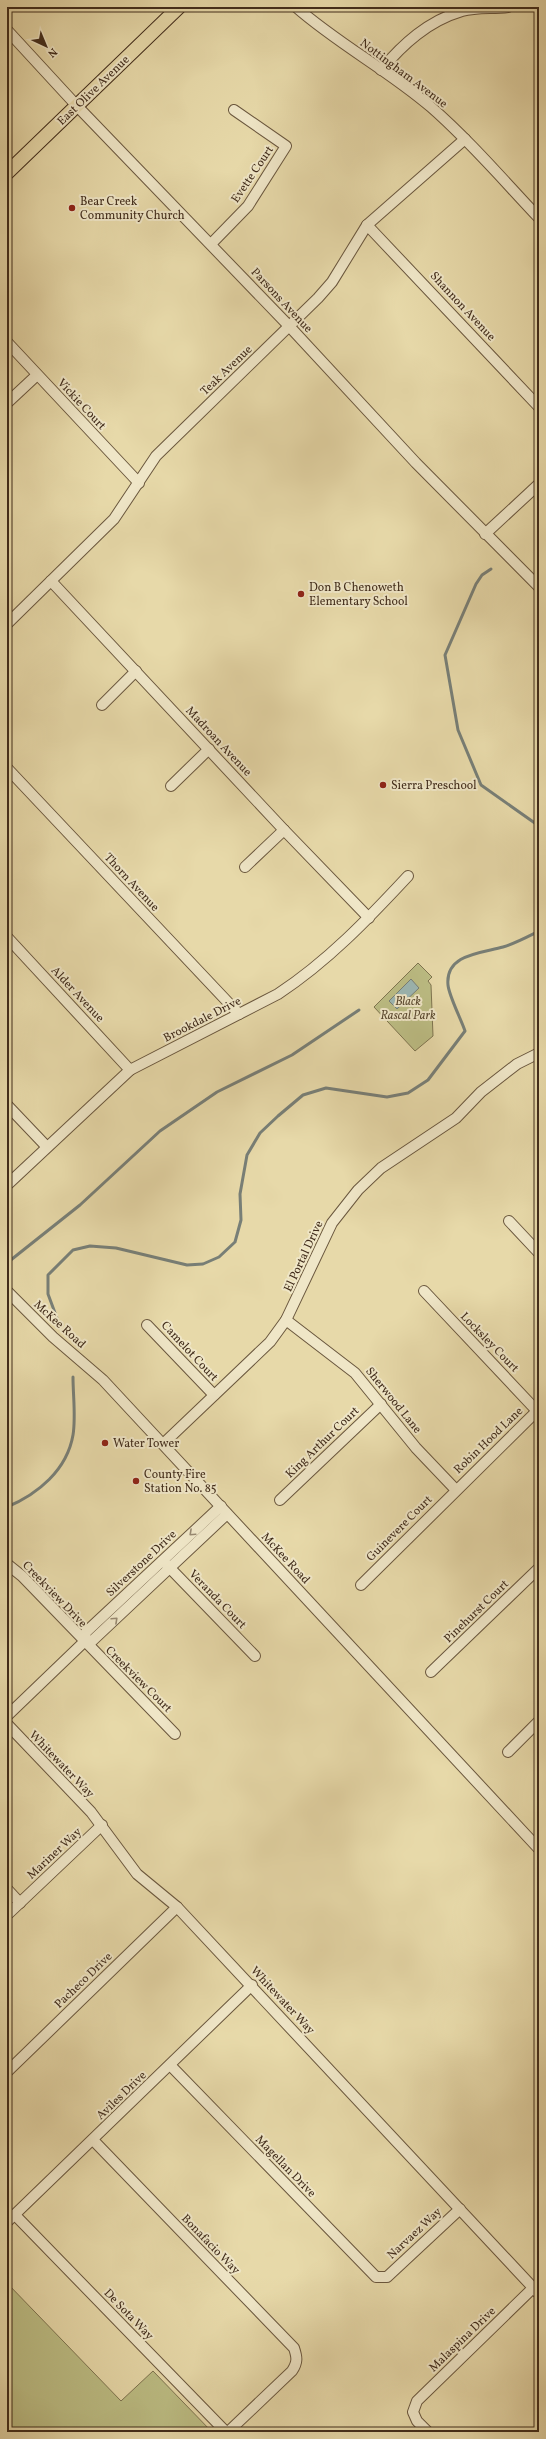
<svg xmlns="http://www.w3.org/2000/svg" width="546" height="2439" font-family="Vollkorn,serif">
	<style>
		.green { fill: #bcbd84; stroke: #7e7450 }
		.water { fill: #9cb7b4; stroke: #787f77 }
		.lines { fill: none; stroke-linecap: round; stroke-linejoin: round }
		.stream { stroke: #787f77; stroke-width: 3 }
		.minor-casing { stroke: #6a573e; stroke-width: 12 }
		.major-casing { stroke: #412c1b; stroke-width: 15 }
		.minor { stroke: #efe6c7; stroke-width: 10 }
		.major { stroke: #e7d9a9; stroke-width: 13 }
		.oneway { stroke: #988971 }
		.poi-dot { fill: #8f2418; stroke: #efe6c7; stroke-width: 1.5 }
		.labels { text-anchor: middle; stroke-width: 4; stroke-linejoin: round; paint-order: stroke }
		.street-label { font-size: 12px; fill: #412c1b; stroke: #efe6c7 }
		.poi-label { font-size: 12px; fill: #412c1b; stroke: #efe6c7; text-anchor: start }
		.park-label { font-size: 12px; font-style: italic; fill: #5a4930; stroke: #efe6c7 }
	</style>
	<rect width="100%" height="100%" fill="#e7d9a9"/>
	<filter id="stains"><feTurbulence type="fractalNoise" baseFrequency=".005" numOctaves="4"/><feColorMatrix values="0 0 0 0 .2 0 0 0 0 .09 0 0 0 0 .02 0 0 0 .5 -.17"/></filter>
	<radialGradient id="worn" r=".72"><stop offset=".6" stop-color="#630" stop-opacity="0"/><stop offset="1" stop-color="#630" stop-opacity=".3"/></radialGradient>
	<g class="green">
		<polygon points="418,963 432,977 428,981 431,985 433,1036 415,1051 374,1007"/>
		<polygon points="7,2283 121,2401 153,2371 212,2432 7,2432"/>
	</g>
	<polygon class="water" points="411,979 419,988 397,1009 389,1001"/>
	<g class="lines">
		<g class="stream">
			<polyline points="491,569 482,575 476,584 445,655 458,730 481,785 539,826"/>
			<polyline points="7,1263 80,1205 160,1131 217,1092 292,1055 359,1010"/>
			<path d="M58,1321L48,1294V1275L73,1250L90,1246L116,1248L187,1265L203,1264L219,1257L235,1242L241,1220L240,1194L247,1155L260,1133L278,1116L303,1095L326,1088L387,1097L408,1093L428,1080L465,1031C461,1019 449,996 448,985C445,954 482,953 503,947C516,943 527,937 539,931"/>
			<path d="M7,1507C38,1494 67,1470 73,1435C76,1417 73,1396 73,1377"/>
		</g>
		<g class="minor-casing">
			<g id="minor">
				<path d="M296,7C338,44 388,70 431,107C470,141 504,181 539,218"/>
				<polyline points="7,30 77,106 289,326 416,463 539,587"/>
				<path d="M381,70C403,44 428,21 462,11C477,7 493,9 508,7"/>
				<polyline points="367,225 539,407"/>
				<polyline points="211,244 248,206 286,146 234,110"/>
				<polyline points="7,342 139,483"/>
				<polyline points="7,403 37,375"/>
				<polyline points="485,534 539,484"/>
				<polyline points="51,581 284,830 369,918"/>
				<polyline points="7,624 114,519 156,456 318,298 332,282 367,225 465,139"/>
				<polyline points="102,705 136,671"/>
				<polyline points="7,768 239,1014"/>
				<polyline points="171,786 209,749"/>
				<polyline points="245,867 284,830"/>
				<polyline points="7,937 130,1070"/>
				<polyline points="7,1105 47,1147"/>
				<path d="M7,1185L130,1070L278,994C328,961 368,919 408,876"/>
				<polyline points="509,1221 539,1253"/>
				<polyline points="7,1291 53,1337 103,1380 539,1849"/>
				<polyline points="424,1291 537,1411"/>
				<polyline points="286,1320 355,1373 416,1448 456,1490"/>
				<polyline points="147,1325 214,1395"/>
				<polyline points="163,1444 270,1342 286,1320 332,1223 358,1190 381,1168 456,1118 481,1092 517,1064 539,1053"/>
				<polyline points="280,1500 381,1404"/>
				<polyline points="7,1564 22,1576 175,1734"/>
				<polyline points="166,1564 255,1656"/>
				<polyline points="361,1585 539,1409"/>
				<polyline points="84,1642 92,1641 227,1514"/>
				<polyline points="431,1672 539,1568"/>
				<polyline points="7,1716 84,1642 86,1632 221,1506"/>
				<polyline points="7,1724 91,1812 137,1874 177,1907 539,2294"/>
				<polyline points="508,1752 539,1721"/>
				<polyline points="7,1889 20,1903"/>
				<polyline points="7,1915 102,1825"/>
				<polyline points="170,2065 376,2277 387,2277 460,2209"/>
				<polyline points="7,2072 177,1907"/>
				<path d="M93,2140L294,2348C297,2357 298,2362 292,2371L228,2432"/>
				<polyline points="15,2215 226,2432"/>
				<polyline points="7,2222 252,1985"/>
				<polyline points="428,2432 417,2421 413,2412 417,2401 533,2288"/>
			</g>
		</g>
		<g class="major-casing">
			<polyline id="major" points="7,173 179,7"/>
		</g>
		<use href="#minor" class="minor"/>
		<use href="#major" class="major"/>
	</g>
	<defs><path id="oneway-chevron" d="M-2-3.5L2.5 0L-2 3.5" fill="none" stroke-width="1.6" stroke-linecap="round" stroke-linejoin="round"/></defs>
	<g class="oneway">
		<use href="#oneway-chevron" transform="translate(192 1533) rotate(137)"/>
		<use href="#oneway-chevron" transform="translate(115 1620) rotate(-43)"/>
	</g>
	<g class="poi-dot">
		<circle cx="72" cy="208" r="4"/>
		<circle cx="301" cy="594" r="4"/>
		<circle cx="383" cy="785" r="4"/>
		<circle cx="105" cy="1443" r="4"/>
		<circle cx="136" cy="1481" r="4"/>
	</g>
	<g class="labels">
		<g class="street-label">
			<text transform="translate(404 73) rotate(37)" y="4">Nottingham Avenue</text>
			<text transform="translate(93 90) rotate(-44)" y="4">East Olive Avenue</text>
			<text transform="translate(252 174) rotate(-56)" y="4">Evette Court</text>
			<text transform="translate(282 300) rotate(47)" y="4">Parsons Avenue</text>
			<text transform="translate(463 306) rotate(47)" y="4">Shannon Avenue</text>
			<text transform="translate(226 370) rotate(-44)" y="4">Teak Avenue</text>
			<text transform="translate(82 404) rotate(47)" y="4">Vickie Court</text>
			<text transform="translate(219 741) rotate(47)" y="4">Madroan Avenue</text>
			<text transform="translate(132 882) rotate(47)" y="4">Thorn Avenue</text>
			<text transform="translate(78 994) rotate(47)" y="4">Alder Avenue</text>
			<text transform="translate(202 1019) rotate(-27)" y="4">Brookdale Drive</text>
			<text transform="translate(303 1256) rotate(-65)" y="4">El Portal Drive</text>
			<text transform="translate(60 1324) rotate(42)" y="4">McKee Road</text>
			<text transform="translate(490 1342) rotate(46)" y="4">Locksley Court</text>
			<text transform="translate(190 1351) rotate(47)" y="4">Camelot Court</text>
			<text transform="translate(394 1400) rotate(51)" y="4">Sherwood Lane</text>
			<text transform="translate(488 1440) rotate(-44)" y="4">Robin Hood Lane</text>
			<text transform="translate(322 1442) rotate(-44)" y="4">King Arthur Court</text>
			<text transform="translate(399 1528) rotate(-45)" y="4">Guinevere Court</text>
			<text transform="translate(286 1558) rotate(47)" y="4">McKee Road</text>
			<text transform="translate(141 1563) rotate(-43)" y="4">Silverstone Drive</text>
			<text transform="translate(55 1594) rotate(46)" y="4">Creekview Drive</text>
			<text transform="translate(218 1599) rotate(46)" y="4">Veranda Court</text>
			<text transform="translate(476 1611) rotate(-44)" y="4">Pinehurst Court</text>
			<text transform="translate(139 1679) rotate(45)" y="4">Creekview Court</text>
			<text transform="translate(62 1764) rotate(46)" y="4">Whitewater Way</text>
			<text transform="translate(54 1853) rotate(-43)" y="4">Mariner Way</text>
			<text transform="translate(83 1980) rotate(-44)" y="4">Pacheco Drive</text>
			<text transform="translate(283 2000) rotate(47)" y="4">Whitewater Way</text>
			<text transform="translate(121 2095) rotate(-44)" y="4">Aviles Drive</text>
			<text transform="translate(286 2166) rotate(46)" y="4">Magellan Drive</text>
			<text transform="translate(414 2233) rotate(-43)" y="4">Narvaez Way</text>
			<text transform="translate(211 2244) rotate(46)" y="4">Bonafacio Way</text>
			<text transform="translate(129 2314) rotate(46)" y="4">De Sota Way</text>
			<text transform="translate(462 2339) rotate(-44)" y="4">Malaspina Drive</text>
		</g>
		<g class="poi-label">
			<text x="80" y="205">Bear Creek<tspan x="80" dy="14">Community Church</tspan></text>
			<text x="309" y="591">Don B Chenoweth<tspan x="309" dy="14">Elementary School</tspan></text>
			<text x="391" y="789">Sierra Preschool</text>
			<text x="113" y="1447">Water Tower</text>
			<text x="144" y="1478">County Fire<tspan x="144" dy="14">Station No. 85</tspan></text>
		</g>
		<g class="park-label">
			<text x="408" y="1005">Black<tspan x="408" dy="14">Rascal Park</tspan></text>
		</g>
	</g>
	<rect width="546" height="2439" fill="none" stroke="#e7d9a9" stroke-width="24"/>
	<rect x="8" y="8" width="530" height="2423" fill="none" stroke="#412c1b" stroke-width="2"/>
	<rect x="12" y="12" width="522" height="2415" fill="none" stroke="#412c1b"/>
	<g transform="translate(46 46) rotate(136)" stroke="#efe6c7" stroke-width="3" paint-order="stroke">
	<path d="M0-3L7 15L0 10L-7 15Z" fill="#412c1b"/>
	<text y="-6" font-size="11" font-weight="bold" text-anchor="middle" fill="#412c1b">N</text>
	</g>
	<rect width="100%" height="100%" filter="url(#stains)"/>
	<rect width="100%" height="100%" fill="url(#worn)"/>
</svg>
